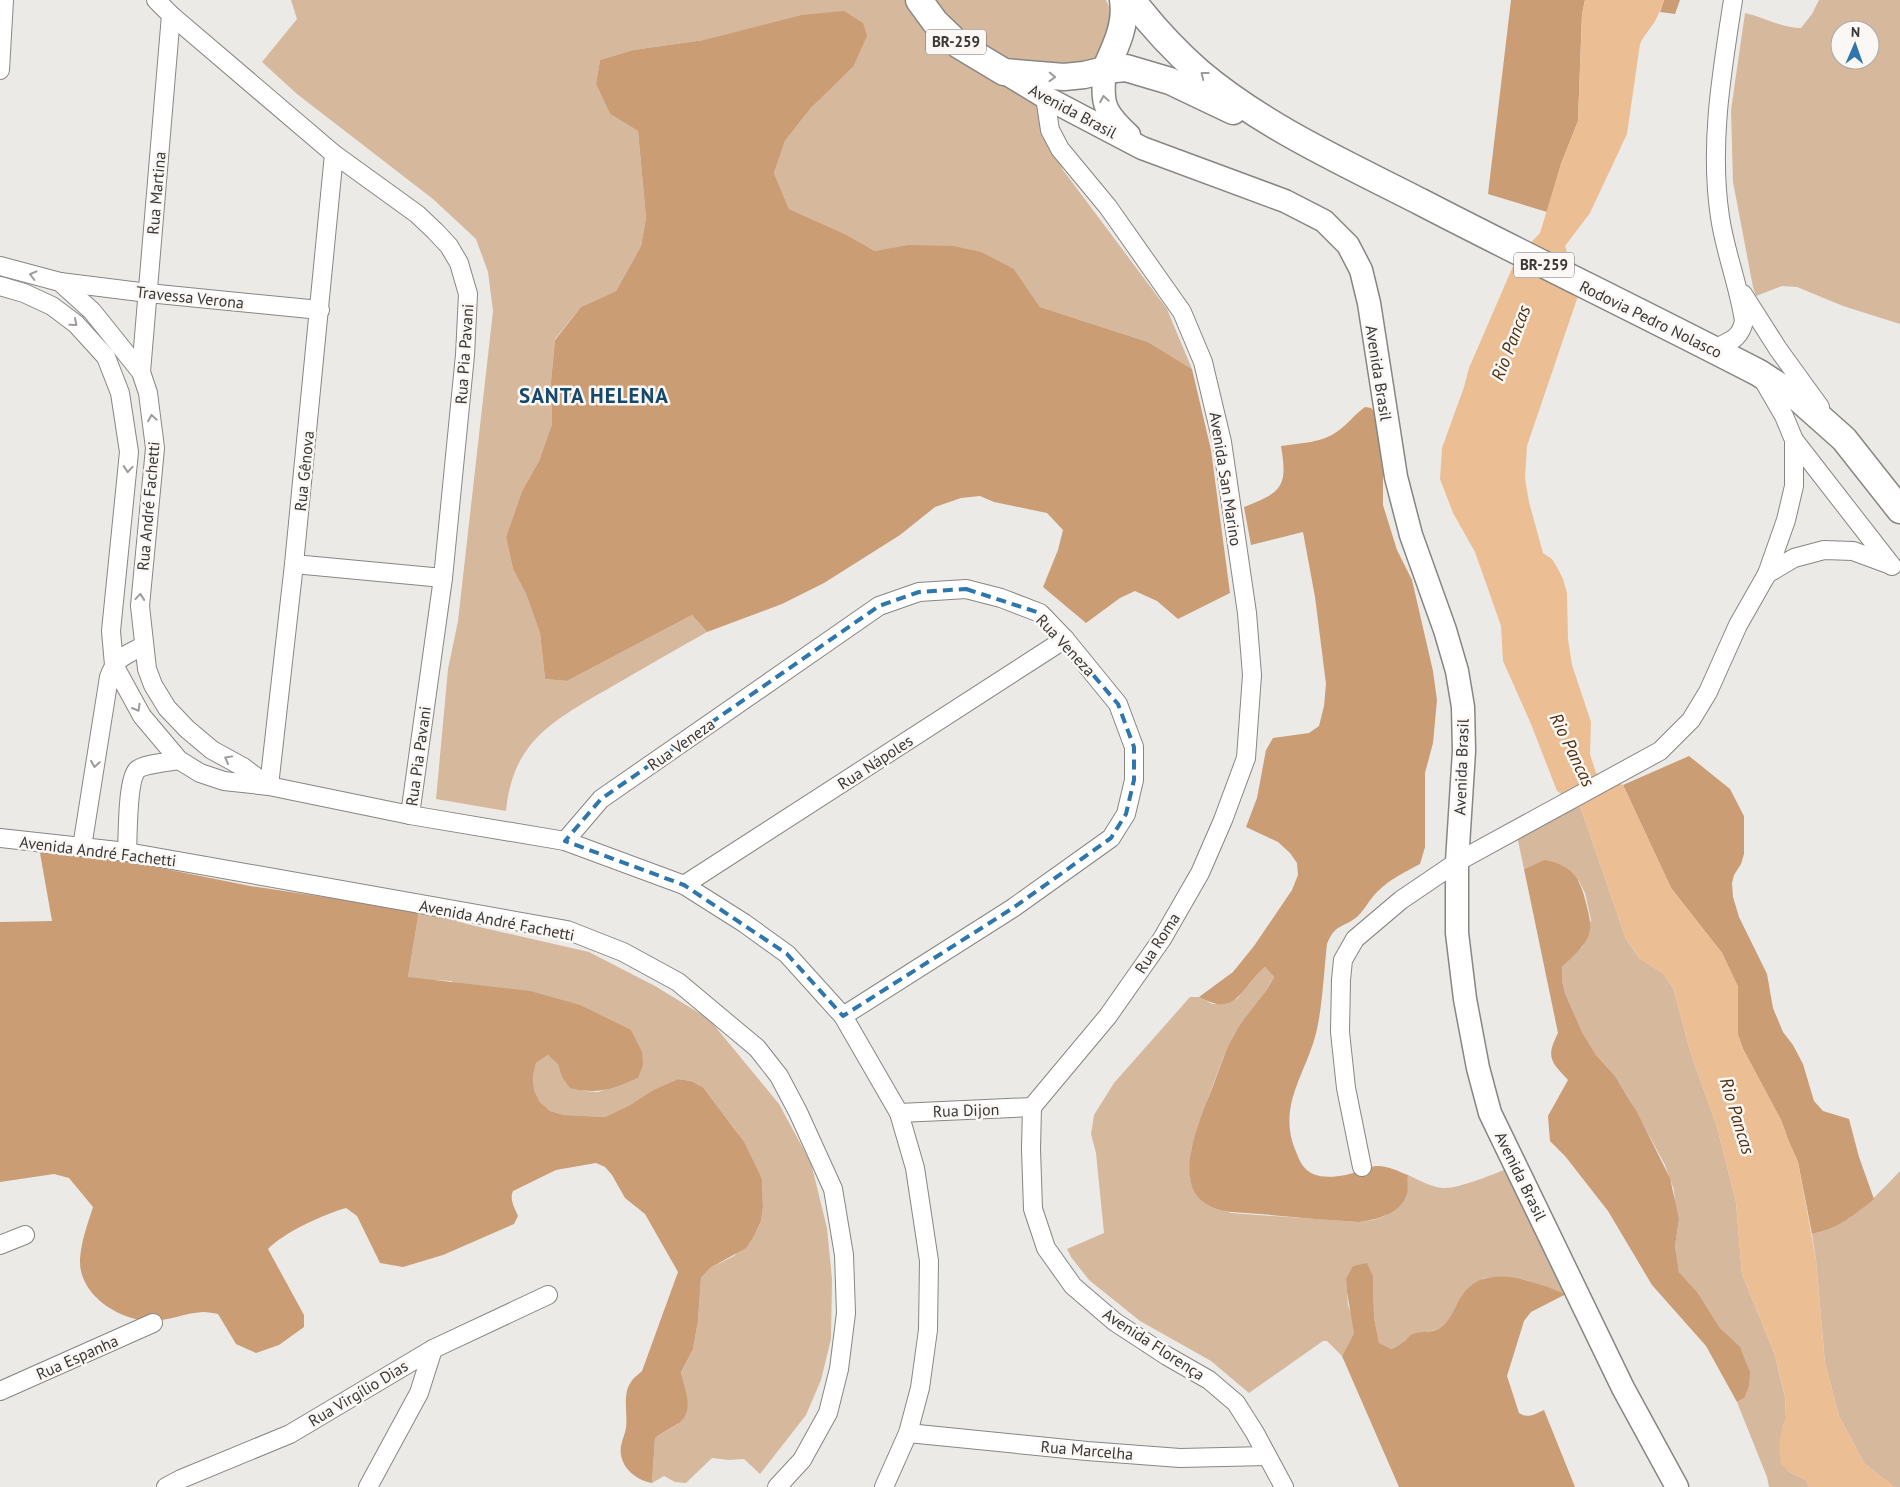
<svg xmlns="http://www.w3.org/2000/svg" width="1900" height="1487" font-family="'PT Sans',sans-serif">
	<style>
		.green { fill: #d6b89d; fill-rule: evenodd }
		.forest { fill: #ca9d74 }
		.water { fill: #ecbe94 }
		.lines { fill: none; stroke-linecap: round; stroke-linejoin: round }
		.minor-casing { stroke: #888683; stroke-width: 20 }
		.major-casing { stroke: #888683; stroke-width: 25 }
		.highway-casing { stroke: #888683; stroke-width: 29 }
		.minor { stroke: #fff; stroke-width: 18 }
		.major { stroke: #fff; stroke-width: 22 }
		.highway { stroke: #fff; stroke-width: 26 }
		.oneway { stroke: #9c9c9b }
		.marked { fill: none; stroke: #2e76ab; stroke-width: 4; stroke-dasharray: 10 6; stroke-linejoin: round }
		.labels { text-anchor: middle; stroke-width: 5; stroke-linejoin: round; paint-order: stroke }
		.shield { fill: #faf7f4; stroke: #737170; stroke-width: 1 }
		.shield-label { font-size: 15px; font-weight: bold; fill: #393837 }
		.street-label { font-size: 16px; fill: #393837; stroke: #faf7f4 }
		.water-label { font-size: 18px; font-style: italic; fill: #503111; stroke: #faf7f4 }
		.district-label { font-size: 21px; font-weight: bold; letter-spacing: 1px; fill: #16486b; stroke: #faf7f4 }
	</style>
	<rect width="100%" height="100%" fill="#eceae7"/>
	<g class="green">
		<path d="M291,0H913L1036,92L1042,127L1063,170L1167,309L1192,369L1148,342L1040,307L1014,269L888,250L875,251L845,234L789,209L774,173L785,141L810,109L853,67L704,40L633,50L600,60L596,84L610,114L638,131L646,218L641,246L616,291L581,307L555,339L551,381L552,424L539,461L522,491L506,537L513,569L526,594L540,633L545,679L567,681L692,615L707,632C677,649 647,666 618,683C586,702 544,722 524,754C513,771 508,791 506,811L436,799L448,669L458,621L493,311L488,272L476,239L433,199L297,94L262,62L297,19Z"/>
		<polygon points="931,0 1106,0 1112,13 1112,46 1086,66 1040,68 994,54 947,22"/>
		<path d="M1819,0H1900V324L1843,306L1797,287L1782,286L1756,296L1753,287L1733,182L1731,110L1745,13C1763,17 1782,28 1801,28L1812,14ZM1840,30H1870V60H1840Z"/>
		<polygon points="1580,806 1626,939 1639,958 1664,974 1674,990 1690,1051 1717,1127 1736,1202 1742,1274 1775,1355 1785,1397 1786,1419 1782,1428 1788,1471 1806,1480 1809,1487 1769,1487 1767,1477 1737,1402 1744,1398 1730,1338 1720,1328 1698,1293 1679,1272 1675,1246 1679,1219 1675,1204 1674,1190 1665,1165 1630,1100 1615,1076 1596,1055 1582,1032 1565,993 1562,980 1562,967 1583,946 1591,920 1585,893 1579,881 1544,860 1524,869 1517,836"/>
		<polygon points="419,911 475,926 589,952 655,986 709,1019 779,1104 811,1163 827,1228 832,1279 831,1339 821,1380 806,1415 760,1474 744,1459 729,1460 712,1458 686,1483 675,1482 664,1476 652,1483 655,1438 678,1424 684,1387 681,1374 693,1349 698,1321 701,1278 710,1268 734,1256 755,1234 761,1221 763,1207 762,1179 736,1131 703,1087 691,1081 678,1079 653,1090 630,1105 605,1117 564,1115 550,1111 540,1102 534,1090 533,1076 536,1063 548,1055 559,1064 562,1077 584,1091 598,1092 638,1078 451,981 413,979 408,977"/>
		<path d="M1265,967L1274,977L1260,1000L1234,1034L1223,1058L1198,1125L1191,1151L1190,1179L1204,1202L1231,1213L1359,1222L1373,1220L1385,1216L1406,1198L1408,1175C1419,1180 1433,1188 1445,1188C1460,1188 1494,1174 1509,1168L1566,1294L1526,1280L1498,1277L1484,1278L1456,1306L1451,1318L1441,1329L1414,1334L1404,1342L1391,1349L1379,1344L1374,1317L1373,1276L1367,1264L1346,1279L1348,1305L1353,1319L1354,1333L1342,1356L1327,1341H1323L1249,1393L1211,1361L1140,1321L1089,1280L1071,1257L1067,1249L1104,1233L1096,1153L1091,1134L1094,1115L1114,1083L1190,997H1199L1212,1004H1226L1238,998L1254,975Z"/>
		<path d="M1900,1171V1487H1894L1864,1463L1839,1416L1825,1363L1816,1260L1812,1234C1850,1226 1874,1198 1900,1171Z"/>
	</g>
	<g class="forest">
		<polygon points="1511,0 1585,0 1582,14 1578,121 1561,164 1547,212 1488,194"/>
		<polygon points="1664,0 1680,0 1675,14 1660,12"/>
		<polygon points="844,11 863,23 867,36 853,67 810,109 785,141 774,173 789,209 845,234 875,251 909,245 953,246 981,252 1014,269 1040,307 1148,342 1192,369 1211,450 1230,593 1178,619 1157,601 1135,591 1120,598 1086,623 1043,587 1058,550 1063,530 1047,513 994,502 980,496 961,498 935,507 900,535 824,583 782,604 707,632 692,615 567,681 545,679 540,633 526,594 513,569 506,537 522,491 539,461 552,424 551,381 555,340 581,307 616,291 641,246 646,218 638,131 610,114 596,84 600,60 633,50 704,40 802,15"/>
		<path d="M1365,407L1371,408L1378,416L1383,432V505L1397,550L1412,580L1433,671L1437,700L1433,743L1425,773V847L1420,864C1405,872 1390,879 1377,892C1370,899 1365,909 1358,916C1343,929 1336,922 1327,944C1324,971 1323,998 1318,1024C1310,1071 1274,1104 1297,1154C1300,1162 1304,1170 1313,1174C1328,1180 1346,1175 1361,1171C1366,1170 1371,1167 1375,1166C1387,1165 1398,1171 1408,1175C1407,1182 1409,1193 1405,1199C1396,1215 1375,1220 1359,1222C1326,1220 1293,1217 1260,1214C1241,1212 1221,1214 1205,1203C1171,1181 1202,1114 1213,1086C1220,1068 1225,1050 1235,1033C1247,1013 1263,998 1274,977L1265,967C1240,986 1239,1019 1199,997L1233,972L1254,946L1292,890L1298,875L1297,863L1290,853L1278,842L1246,827L1257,798L1266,750L1273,738L1309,733L1319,726L1324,706L1326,684L1315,597L1303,532L1251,545L1244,507C1282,492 1288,487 1281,446C1301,443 1322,443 1338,431C1348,424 1355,414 1365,407Z"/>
		<path d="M1689,756L1730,789L1744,816V854L1741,864L1734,875L1732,883L1733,897L1739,917L1767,974L1773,1008L1783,1032L1793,1045L1803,1064L1814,1101L1823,1111L1849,1119L1859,1157L1874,1199C1853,1216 1839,1228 1812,1234L1798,1162L1789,1142L1781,1120L1743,1049L1738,1035V987L1722,953L1671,888L1623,785Z"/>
		<path d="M81,852L250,886L419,911L408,977L530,991L580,1005L631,1030L642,1052L643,1065L638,1078C612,1089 598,1095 570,1088L562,1077L558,1064L548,1055L536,1063L533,1076L534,1090L540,1102L550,1111L564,1115L605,1117L630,1105L653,1090L678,1079L691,1081L703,1087L744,1142L762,1179L763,1207L761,1221L755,1234L746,1248L710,1268L701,1278L698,1321L693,1349L681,1373C685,1391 696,1413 676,1425C669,1429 662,1433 655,1438L652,1483C635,1480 618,1466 621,1446C622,1440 625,1434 626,1428C628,1414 622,1394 631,1382C633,1378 638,1375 642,1371L678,1272L645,1214L625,1198L612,1175L605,1167L596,1163L556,1170L513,1191C509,1200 515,1208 518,1216L514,1224L443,1255L403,1267L380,1263L357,1216L346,1208C324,1214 283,1233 268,1249L304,1315V1327L279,1345L256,1353L236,1344L218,1314C213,1313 208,1312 203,1312C185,1313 168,1321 150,1321C118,1320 78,1294 80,1259C81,1241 88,1223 93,1207L69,1178L54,1174L0,1182V922L52,921L40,853Z"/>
		<path d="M1544,860C1574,865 1581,880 1587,907C1589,916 1592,925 1589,934C1585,947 1572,957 1562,967V980L1565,993L1582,1032L1596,1055L1615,1076L1637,1112L1670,1178L1679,1219L1675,1246L1679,1272L1698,1293L1720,1328L1740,1347L1745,1360L1750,1372L1749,1386L1744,1398L1737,1402L1706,1346L1652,1285L1608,1211L1565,1156L1550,1141L1548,1116L1568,1080C1550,1061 1546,1057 1558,1033L1524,869Z"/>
		<path d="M1367,1263L1373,1276L1374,1317L1379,1343L1391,1349C1396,1347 1400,1344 1405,1341C1407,1339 1410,1335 1413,1334C1423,1330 1435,1334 1443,1326C1453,1317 1455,1305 1463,1294C1487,1261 1536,1283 1566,1294L1531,1312L1524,1321L1507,1376L1519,1413C1528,1419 1535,1414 1544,1410L1575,1487H1399L1342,1356L1354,1333L1347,1292L1346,1279L1353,1266Z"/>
	</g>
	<path class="water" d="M1585,0H1664C1661,8 1658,16 1654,23C1648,32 1644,35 1640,44L1627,134L1590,213L1565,246L1580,290L1527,446L1525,478L1529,502L1543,553L1552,559L1557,567L1563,579L1567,593L1568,639L1572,665L1591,722L1590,754L1596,773L1623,785L1671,888L1722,953L1738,987V1035L1743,1049L1781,1120L1789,1142L1798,1162L1816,1260L1825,1363L1839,1416L1864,1463L1894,1487H1809L1806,1480L1788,1471L1781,1464L1779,1446L1782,1428L1786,1419L1785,1396L1775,1355L1742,1274L1736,1202L1717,1127L1690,1051L1674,990L1664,974L1639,958L1626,939L1580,806L1557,791L1531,724L1503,661L1501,626L1475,552L1453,513L1440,479L1442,448L1464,387L1469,368L1517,257L1540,233L1561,164L1578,121L1582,14Z"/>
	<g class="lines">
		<g class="minor-casing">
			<g id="minor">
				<polyline points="156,0 171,15 334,154 417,214 435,231 449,246 459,263 468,294 465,355 443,578 410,815"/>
				<polyline points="0,70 4,0"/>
				<polyline points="0,266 60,282 92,311 141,372 148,393 155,448 140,606 147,669 153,685 167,708 187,729 212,750 243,767 267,785"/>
				<polyline points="60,282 148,293 320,310"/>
				<polyline points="0,286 24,293 52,306 76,324 106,357 120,393 129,452 111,631 114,665 142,716 179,760 200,773 224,781 269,786 410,815 565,841 684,885 744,923 787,954 843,1016 899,1113 915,1168 929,1261 928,1330 920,1388 908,1433 884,1487"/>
				<polyline points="1743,294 1778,349 1820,407"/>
				<path d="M1714,349C1729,341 1740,340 1744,321C1739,286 1725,252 1720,217C1709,145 1722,71 1733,0"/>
				<polyline points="141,372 171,15"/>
				<polyline points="1762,378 1784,416 1794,440 1794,486 1786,520 1767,574"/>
				<polyline points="1794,440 1892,566"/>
				<polyline points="294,564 443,578"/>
				<polyline points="269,786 294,564 334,154"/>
				<polyline points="0,838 127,852 567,930 623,952 678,982 757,1048 779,1076 798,1112 833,1189 844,1255 846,1313 839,1369 828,1413 802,1460 777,1487"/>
				<polyline points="565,841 601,799 879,606 919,592 966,589 1001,598 1040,613 1065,639 1118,704 1134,747 1134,780 1126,814 1111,838 1013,908 843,1016"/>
				<path d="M82,847L109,677C116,657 126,655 143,646"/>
				<path d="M127,852C128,835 127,781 137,770C143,764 169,762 179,760"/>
				<polyline points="684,885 1065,639"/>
				<polyline points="1032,1107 1108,1016 1162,939 1200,873 1223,820 1246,758 1252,675 1247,613 1222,442 1203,362 1182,312 1108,207 1060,149 1050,130 1045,97"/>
				<polyline points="1032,1107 1031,1149 1033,1209 1046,1248 1073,1286 1115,1322 1167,1356 1209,1380 1236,1403 1255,1433 1284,1487"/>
				<polyline points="899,1113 1032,1107"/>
				<polyline points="1362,1167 1346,1088 1340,1032 1341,980 1343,960 1355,939 1401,900 1457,862 1660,751 1691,720 1708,692 1738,625 1767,574 1794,558 1824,550 1853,551 1891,565"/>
				<polyline points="0,1245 25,1235"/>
				<polyline points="0,1391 153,1323"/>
				<polyline points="908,1433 1087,1451 1180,1458 1267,1456"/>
				<polyline points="166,1487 181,1479 290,1434 433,1349 548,1295"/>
				<polyline points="368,1487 419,1393 433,1349"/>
			</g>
		</g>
		<g class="major-casing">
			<g id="major">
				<path d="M1105,70C1101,104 1104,112 1129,135"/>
				<polyline points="1004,72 1045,97 1142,148 1285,201 1324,221 1348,245 1361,270 1369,303 1396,477 1411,535 1445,630 1457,671 1463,707 1464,751 1457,862 1457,933 1465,999 1478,1068 1490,1113 1623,1388 1677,1487"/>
			</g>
		</g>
		<g class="highway-casing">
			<g id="highway">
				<polyline points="919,0 935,22 959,45 1004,72 1064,77 1084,75 1105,70 1126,68 1170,81 1233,111"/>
				<path d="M1132,0C1152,26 1174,50 1199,72C1264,127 1345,163 1421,202C1533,260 1647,315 1759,373L1799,399L1844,439L1900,510"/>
				<path d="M1105,70C1115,48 1127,25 1123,0"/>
			</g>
		</g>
		<use href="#minor" class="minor"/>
		<use href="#major" class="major"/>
		<use href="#highway" class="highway"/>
	</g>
	<defs><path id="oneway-chevron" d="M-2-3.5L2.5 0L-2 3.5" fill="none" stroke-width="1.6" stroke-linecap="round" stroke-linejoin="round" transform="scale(1.25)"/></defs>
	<g class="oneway">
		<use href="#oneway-chevron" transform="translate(1204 75) rotate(-142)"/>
		<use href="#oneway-chevron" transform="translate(1052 77) rotate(2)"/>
		<use href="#oneway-chevron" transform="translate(1104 99) rotate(-100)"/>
		<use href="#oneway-chevron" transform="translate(33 275) rotate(-166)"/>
		<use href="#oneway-chevron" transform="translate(74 323) rotate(41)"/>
		<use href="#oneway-chevron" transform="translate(152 418) rotate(-99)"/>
		<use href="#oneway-chevron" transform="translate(128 469) rotate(95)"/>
		<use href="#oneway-chevron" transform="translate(140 597) rotate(-85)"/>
		<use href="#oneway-chevron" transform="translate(137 708) rotate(60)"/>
		<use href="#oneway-chevron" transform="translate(228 759) rotate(-151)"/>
		<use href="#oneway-chevron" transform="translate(95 764) rotate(99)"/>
	</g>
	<path class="marked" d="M966,589L1040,613L1118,704L1134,747V780L1126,814L1111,838L1013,908L843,1016L787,954L684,885L565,841L601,799L879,606L919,592Z"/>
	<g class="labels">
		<g class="shield">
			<rect x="926" y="29.5" width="60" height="25" rx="4"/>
			<rect x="1514" y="252.5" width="60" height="25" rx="4"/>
		</g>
		<g class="shield-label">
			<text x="956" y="47">BR-259</text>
			<text x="1544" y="270">BR-259</text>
		</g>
		<g class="street-label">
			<text transform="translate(1073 111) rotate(28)" y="6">Avenida Brasil</text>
			<text transform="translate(156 193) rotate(-85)" y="6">Rua Martina</text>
			<text transform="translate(190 297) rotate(6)" y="6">Travessa Verona</text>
			<text transform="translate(1651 319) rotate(26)" y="6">Rodovia Pedro Nolasco</text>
			<text transform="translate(464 354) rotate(-86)" y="6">Rua Pia Pavani</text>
			<text transform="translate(1379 373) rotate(81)" y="6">Avenida Brasil</text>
			<text transform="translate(304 471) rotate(-84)" y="6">Rua Gênova</text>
			<text transform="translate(1226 479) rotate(81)" y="6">Avenida San Marino</text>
			<text transform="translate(148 506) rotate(-85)" y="6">Rua André Fachetti</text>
			<text transform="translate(1066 645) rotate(47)" y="6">Rua Veneza</text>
			<text transform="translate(681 744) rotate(-35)" y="6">Rua Veneza</text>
			<text transform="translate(418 756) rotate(-82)" y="6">Rua Pia Pavani</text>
			<text transform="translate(875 762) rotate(-33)" y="6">Rua Nápoles</text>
			<text transform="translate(1461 767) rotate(-88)" y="6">Avenida Brasil</text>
			<text transform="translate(98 851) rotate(7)" y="6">Avenida André Fachetti</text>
			<text transform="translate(497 920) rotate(11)" y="6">Avenida André Fachetti</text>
			<text transform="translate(1157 943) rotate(-57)" y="6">Rua Roma</text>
			<text transform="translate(966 1110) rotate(-2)" y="6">Rua Dijon</text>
			<text transform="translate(1521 1176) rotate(64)" y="6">Avenida Brasil</text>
			<text transform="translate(1154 1344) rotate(33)" y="6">Avenida Florença</text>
			<text transform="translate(77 1357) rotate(-24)" y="6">Rua Espanha</text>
			<text transform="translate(358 1393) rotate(-31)" y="6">Rua Virgílio Dias</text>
			<text transform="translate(1087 1450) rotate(5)" y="6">Rua Marcelha</text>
		</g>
		<g class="water-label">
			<text transform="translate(1511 343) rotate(-69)" y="6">Rio Pancas</text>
			<text transform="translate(1572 750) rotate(64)" y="6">Rio Pancas</text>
			<text transform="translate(1737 1116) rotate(73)" y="6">Rio Pancas</text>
		</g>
		<g class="district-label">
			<text x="594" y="403">SANTA HELENA</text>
		</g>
	</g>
	<g transform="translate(1855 45) rotate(2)"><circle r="24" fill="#faf7f4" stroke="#adaba8"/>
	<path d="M0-4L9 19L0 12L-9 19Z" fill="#2e76ab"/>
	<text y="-8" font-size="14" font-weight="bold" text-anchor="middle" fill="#393837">N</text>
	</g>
</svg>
